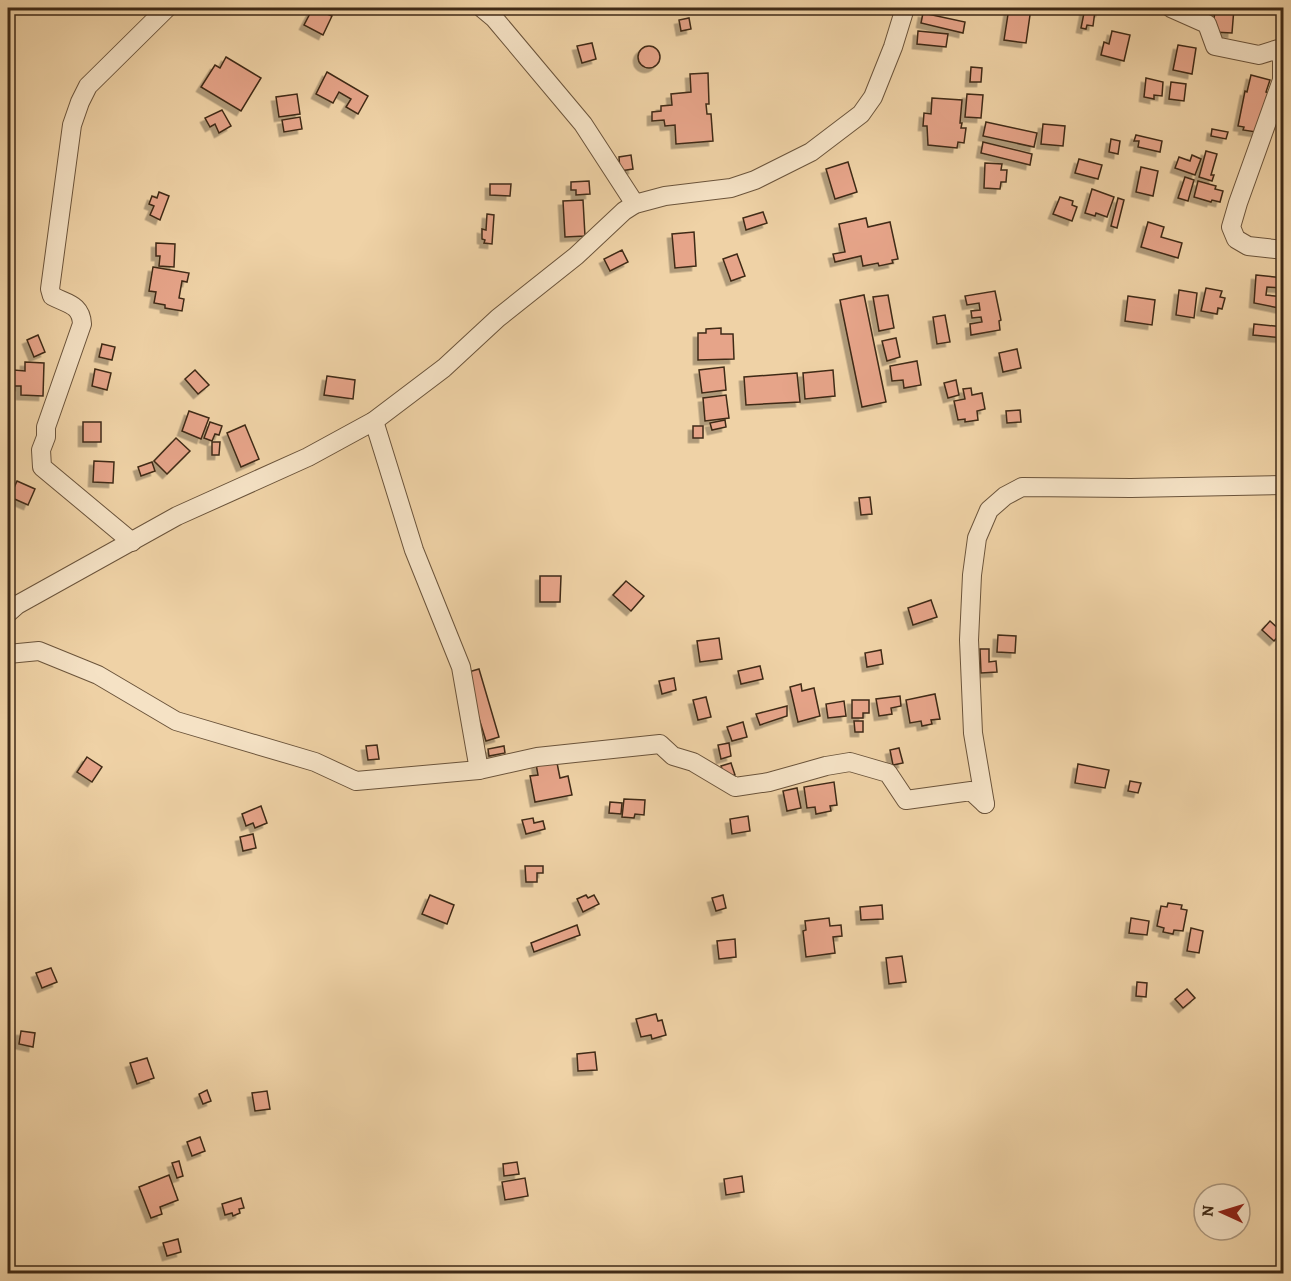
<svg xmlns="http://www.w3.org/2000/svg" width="1291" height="1281" font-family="Alegreya,serif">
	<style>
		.building { fill: #e6a489; stroke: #3f2a17; stroke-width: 1.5; filter: url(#shadow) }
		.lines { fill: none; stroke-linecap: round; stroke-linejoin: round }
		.street-casing { stroke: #6b543b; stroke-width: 20 }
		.street { stroke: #f5e2c5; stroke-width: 18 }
	</style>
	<defs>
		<filter id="shadow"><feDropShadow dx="-4.5" dy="4.5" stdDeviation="0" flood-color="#0004"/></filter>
	</defs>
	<rect width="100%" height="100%" fill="#efd2a6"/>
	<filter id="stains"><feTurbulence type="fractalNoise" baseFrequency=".00333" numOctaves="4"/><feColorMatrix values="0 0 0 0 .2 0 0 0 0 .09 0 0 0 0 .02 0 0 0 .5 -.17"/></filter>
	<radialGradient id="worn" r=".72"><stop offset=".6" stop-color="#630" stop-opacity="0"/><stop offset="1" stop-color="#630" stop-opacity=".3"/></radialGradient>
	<g class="building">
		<polygon points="313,8 332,16 323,35 304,25"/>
		<polygon points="1009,8 1031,8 1026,43 1004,40"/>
		<polygon points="1085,8 1101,8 1100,12 1095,11 1093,26 1087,25 1086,29 1081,28"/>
		<polygon points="1215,8 1234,8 1232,33 1213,32"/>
		<polygon points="923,13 965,22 963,33 921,23"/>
		<polygon points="689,18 691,29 681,31 679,20"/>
		<polygon points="918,31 948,34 946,47 917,44"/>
		<polygon points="1112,31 1130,35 1124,61 1101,55 1104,42 1109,44"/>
		<polygon points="592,43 596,59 582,63 577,46"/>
		<polygon points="1178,45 1196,48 1192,74 1173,70"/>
		<circle cx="649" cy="57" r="11"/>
		<polygon points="226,57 261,78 241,111 201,87 215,65 220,68"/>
		<polygon points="971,67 982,68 981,82 970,82"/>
		<polygon points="327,72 368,96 358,114 346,107 351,99 339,92 333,103 316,94"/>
		<polygon points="708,73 709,104 706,104 707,114 711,114 713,141 676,144 675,125 665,126 664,120 652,121 652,112 661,111 661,106 672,105 671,94 691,92 690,74"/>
		<polygon points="1251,75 1270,80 1266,92 1269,93 1256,132 1243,130 1244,127 1238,126 1245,91 1247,92"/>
		<polygon points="1146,78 1163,82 1162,96 1154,95 1154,99 1144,97"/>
		<polygon points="1171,82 1186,84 1184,101 1169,99"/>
		<polygon points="297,94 300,114 279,117 276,97"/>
		<polygon points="967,94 983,95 981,118 965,117"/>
		<polygon points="932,98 962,100 960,123 962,123 961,128 966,128 964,143 958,142 957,148 928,145 927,126 923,126 924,113 931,114"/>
		<polygon points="222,110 231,126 219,133 215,124 210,127 205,118"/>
		<polygon points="300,117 302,129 284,132 282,120"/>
		<polygon points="986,122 1037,133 1034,147 983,136"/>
		<polygon points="1043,124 1065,126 1063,146 1041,144"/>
		<polygon points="1212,129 1228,132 1226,139 1211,136"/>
		<polygon points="1136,135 1162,141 1160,152 1138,147 1139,141 1134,141"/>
		<polygon points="1111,139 1120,141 1118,154 1109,152"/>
		<polygon points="983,142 1032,154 1030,165 981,153"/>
		<polygon points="1206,151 1217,154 1211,175 1214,175 1212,181 1199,177"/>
		<polygon points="631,155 633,169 620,171 619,157"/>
		<polygon points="1192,155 1201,159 1195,175 1175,168 1179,157 1190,161"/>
		<polygon points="1079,159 1102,165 1098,179 1075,173"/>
		<polygon points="848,162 857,192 835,199 826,169"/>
		<polygon points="985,163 1002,164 1001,170 1007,170 1006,182 1001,182 1000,189 984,188"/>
		<polygon points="1141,167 1158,171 1153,196 1136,192"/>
		<polygon points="1185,177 1194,180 1188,201 1178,198"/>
		<polygon points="589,181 590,194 576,195 576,190 571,190 571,182"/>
		<polygon points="1198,181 1216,186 1215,189 1223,191 1220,202 1212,200 1211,202 1194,197"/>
		<polygon points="490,184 511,184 510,196 490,195"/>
		<polygon points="1092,189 1114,197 1107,217 1096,213 1095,216 1085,213"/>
		<polygon points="159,192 169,196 160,220 150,215 154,206 149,204 152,196 157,198"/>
		<polygon points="1060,197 1073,201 1072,205 1077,207 1072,221 1053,214"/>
		<polygon points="1118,198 1124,200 1117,228 1111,226"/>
		<polygon points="583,200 585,236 565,237 563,201"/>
		<polygon points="763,212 767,223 746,230 743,218"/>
		<polygon points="487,214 494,215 492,244 484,243 485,240 482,239 482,229 486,230"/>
		<polygon points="866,218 868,227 890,222 898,259 892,260 893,263 879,266 878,263 863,266 861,256 835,262 833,254 845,252 839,224"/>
		<polygon points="1148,222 1164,227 1161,237 1182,243 1178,258 1141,247"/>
		<polygon points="694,232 696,266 675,268 672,234"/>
		<polygon points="156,243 175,244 174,267 159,266 160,256 156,256"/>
		<polygon points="622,250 628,262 610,271 604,259"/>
		<polygon points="737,254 745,276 731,281 723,259"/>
		<polygon points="153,267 189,273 187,282 182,281 179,298 184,299 182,311 165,308 165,305 154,303 156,292 149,291"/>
		<polygon points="1256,275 1284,278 1284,288 1267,287 1266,295 1284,297 1284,309 1254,303"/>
		<polygon points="1206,288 1222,291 1220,297 1225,298 1222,309 1218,308 1217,314 1201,311"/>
		<polygon points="1179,290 1197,293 1194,318 1176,315"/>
		<polygon points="995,291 1001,320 999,321 1000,330 971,335 970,324 982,322 981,317 972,318 971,311 980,310 979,303 967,305 965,296"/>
		<polygon points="864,295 886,402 862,407 840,300"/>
		<polygon points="888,295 894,328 879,331 873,297"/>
		<polygon points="1128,296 1155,300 1152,325 1125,321"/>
		<polygon points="945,315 950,342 937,344 933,317"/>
		<polygon points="1254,324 1284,327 1284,338 1253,335"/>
		<polygon points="721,328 721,334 733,334 734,359 698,360 698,333 706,333 706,329"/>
		<polygon points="38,335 45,352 34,357 27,340"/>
		<polygon points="896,338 900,357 887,361 882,341"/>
		<polygon points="102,344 115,347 112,360 99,357"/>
		<polygon points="1017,349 1021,368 1003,372 999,353"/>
		<polygon points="917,361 921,385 904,388 903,380 892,381 890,366"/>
		<polygon points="25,362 44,363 43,396 21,395 21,386 13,386 14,370 25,371"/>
		<polygon points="724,367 726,390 702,393 699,370"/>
		<polygon points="95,369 111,373 107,390 92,386"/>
		<polygon points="195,370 209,385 198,394 185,379"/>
		<polygon points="833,370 835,396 805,399 803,373"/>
		<polygon points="797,373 800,402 746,405 744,377"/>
		<polygon points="327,376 355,380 353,399 324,395"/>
		<polygon points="956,380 959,395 948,398 944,383"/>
		<polygon points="971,388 972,395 982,393 985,409 977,411 978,420 965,422 965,419 958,420 954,401 965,399 963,389"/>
		<polygon points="726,395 729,418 705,421 703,398"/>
		<polygon points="1020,410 1021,422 1007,423 1006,411"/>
		<polygon points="189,411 209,418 201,439 182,431"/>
		<polygon points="725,420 726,427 712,430 710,423"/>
		<rect x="83" y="422" width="18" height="20"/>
		<polygon points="210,422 222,426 219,435 215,434 212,441 204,438"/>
		<polygon points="245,425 259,459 241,467 227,433"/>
		<rect x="693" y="426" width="10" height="12"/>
		<polygon points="176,438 190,451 167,474 154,461"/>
		<polygon points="212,442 220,442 219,455 212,455"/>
		<polygon points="94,461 114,462 113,483 93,482"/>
		<polygon points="152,462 155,471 141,476 138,467"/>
		<polygon points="17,481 35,489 28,505 10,497"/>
		<polygon points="870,497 872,514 861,515 859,498"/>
		<polygon points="540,576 561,576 560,602 540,602"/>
		<polygon points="626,581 644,596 631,611 613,595"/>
		<polygon points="931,600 937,617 913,625 908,608"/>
		<polygon points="1270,621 1282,632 1274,641 1262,630"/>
		<polygon points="998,635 1016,636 1015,653 997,652"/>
		<polygon points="719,638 722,659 700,662 697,641"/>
		<polygon points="980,649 989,649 989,662 996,661 997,672 981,673"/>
		<polygon points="881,650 883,664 867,667 865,653"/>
		<polygon points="760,666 763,679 741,684 738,671"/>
		<polygon points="479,669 499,737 486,741 465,673"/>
		<polygon points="674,678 676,690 662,694 659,681"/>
		<polygon points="801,684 802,691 814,688 820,716 798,722 790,687"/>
		<polygon points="935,694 940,719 931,720 932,724 922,726 921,721 910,723 906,700"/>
		<polygon points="900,696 901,706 891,708 892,714 879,716 876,699"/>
		<polygon points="706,697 711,717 698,720 693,700"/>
		<polygon points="852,700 869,700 869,713 863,713 863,718 852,718"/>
		<polygon points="844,701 846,716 828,718 826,704"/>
		<polygon points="787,706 787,716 760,725 756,714"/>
		<polygon points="854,721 863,721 863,732 855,732"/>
		<polygon points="743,722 747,737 732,741 727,727"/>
		<polygon points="729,743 731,756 721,759 718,745"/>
		<polygon points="377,745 379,759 368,760 366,746"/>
		<polygon points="504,746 505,753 489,756 488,749"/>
		<polygon points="899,748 903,763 893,765 890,750"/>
		<polygon points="87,757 102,767 92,782 77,772"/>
		<polygon points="557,763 560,778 568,776 572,795 535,802 530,776 538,775 536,764"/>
		<polygon points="731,763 735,775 725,778 721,766"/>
		<polygon points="1078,764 1109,770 1105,788 1075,783"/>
		<polygon points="1130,781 1141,783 1138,793 1128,791"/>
		<polygon points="834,782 837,805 830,806 831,811 816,814 815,807 807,808 804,787"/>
		<polygon points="797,788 801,808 787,811 783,791"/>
		<polygon points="624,799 645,800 644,815 635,814 634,818 622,817"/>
		<polygon points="610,802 622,803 621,814 609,813"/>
		<polygon points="261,806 267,823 255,828 253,823 246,826 242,814"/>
		<polygon points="748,816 750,831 732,834 730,819"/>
		<polygon points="533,818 534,823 543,821 545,829 526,834 522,820"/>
		<polygon points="253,834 256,848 243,851 240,837"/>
		<polygon points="525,866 543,866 543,873 537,873 537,882 526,882"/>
		<polygon points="430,895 454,905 447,924 422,914"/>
		<polygon points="586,895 588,898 594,895 599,904 583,912 577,899"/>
		<polygon points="723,895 726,908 716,911 712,898"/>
		<polygon points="1168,903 1182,905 1181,909 1187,910 1183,931 1174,930 1173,934 1163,932 1164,928 1157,926 1161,906 1167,907"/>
		<polygon points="882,905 883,919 861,920 860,907"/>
		<polygon points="829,918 830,926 841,925 842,936 833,937 835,953 806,957 803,931 806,930 805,921"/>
		<polygon points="1131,918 1149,921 1147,935 1129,933"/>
		<polygon points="577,925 580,935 534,952 531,943"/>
		<polygon points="1191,928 1203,931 1199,953 1187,951"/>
		<polygon points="735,939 736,957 719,959 717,941"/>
		<polygon points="902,956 906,982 889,984 886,958"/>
		<polygon points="51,968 57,982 42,988 36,973"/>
		<polygon points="1137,982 1147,983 1146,997 1136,996"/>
		<polygon points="1187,989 1195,998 1183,1008 1175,999"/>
		<polygon points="656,1014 658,1021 662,1020 666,1035 652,1039 651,1035 641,1037 636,1019"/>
		<polygon points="21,1031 35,1033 33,1047 19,1044"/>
		<polygon points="595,1052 597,1070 578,1071 577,1054"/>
		<polygon points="147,1058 154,1078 137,1084 130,1063"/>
		<polygon points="207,1090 211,1101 203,1104 199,1094"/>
		<polygon points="267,1091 270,1109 255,1111 252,1093"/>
		<polygon points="200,1137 205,1151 192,1156 187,1142"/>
		<polygon points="179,1161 183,1176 177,1178 172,1163"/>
		<polygon points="517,1162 519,1174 504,1176 503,1164"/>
		<polygon points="169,1175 178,1200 160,1207 162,1214 151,1218 139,1187"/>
		<polygon points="742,1176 744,1192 726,1195 724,1179"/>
		<polygon points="525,1178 528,1196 505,1200 502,1182"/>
		<polygon points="241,1198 244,1208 239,1209 240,1213 233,1216 232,1213 225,1215 222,1204"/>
		<polygon points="178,1239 181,1252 167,1256 163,1243"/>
	</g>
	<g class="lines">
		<g class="street-casing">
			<g id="street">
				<polyline points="482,8 494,18 583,124 635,204"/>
				<polyline points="1171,8 1207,24 1215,46 1259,55 1278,49 1282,60 1282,80 1238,203 1231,227 1236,239 1248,246 1284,250"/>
				<polyline points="374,421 414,550 461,667 479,770"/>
				<path d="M132,542L42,467L41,450L46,437V427L82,324C81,304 67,304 52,296L50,289L72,125L80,102L88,86L167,8"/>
				<polyline points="8,613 17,605 177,516 308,457 374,421 444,368 498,318 576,256 624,211 635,204 665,196 731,188 755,180 811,152 861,114 873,97 893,47 905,8"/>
				<polyline points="8,654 39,651 98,675 176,721 315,762 356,781 479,770 537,757 660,744 673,756 693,762 735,787 769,782 826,766 850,762 888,773 906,800 971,791 985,804"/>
				<polyline points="985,804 973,733 969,640 972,575 977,538 989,510 1005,496 1022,487 1131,488 1284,485"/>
			</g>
		</g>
		<use href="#street" class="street"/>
	</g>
	<rect width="1291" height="1281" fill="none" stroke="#efd2a6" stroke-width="30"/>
	<rect x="9" y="9" width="1273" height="1263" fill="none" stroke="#3f2a17" stroke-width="3"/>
	<rect x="15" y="15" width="1261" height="1251" fill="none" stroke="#3f2a17" stroke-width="1.5"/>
	<g transform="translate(1222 1212) rotate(274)"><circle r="28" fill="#f5e2c5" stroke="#ac987f" stroke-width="1.5"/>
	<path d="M0-4.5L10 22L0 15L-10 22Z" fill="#8f2418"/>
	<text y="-9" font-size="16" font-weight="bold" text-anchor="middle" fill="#3f2a17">N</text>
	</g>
	<rect width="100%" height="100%" filter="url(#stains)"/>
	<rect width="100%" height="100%" fill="url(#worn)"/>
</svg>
